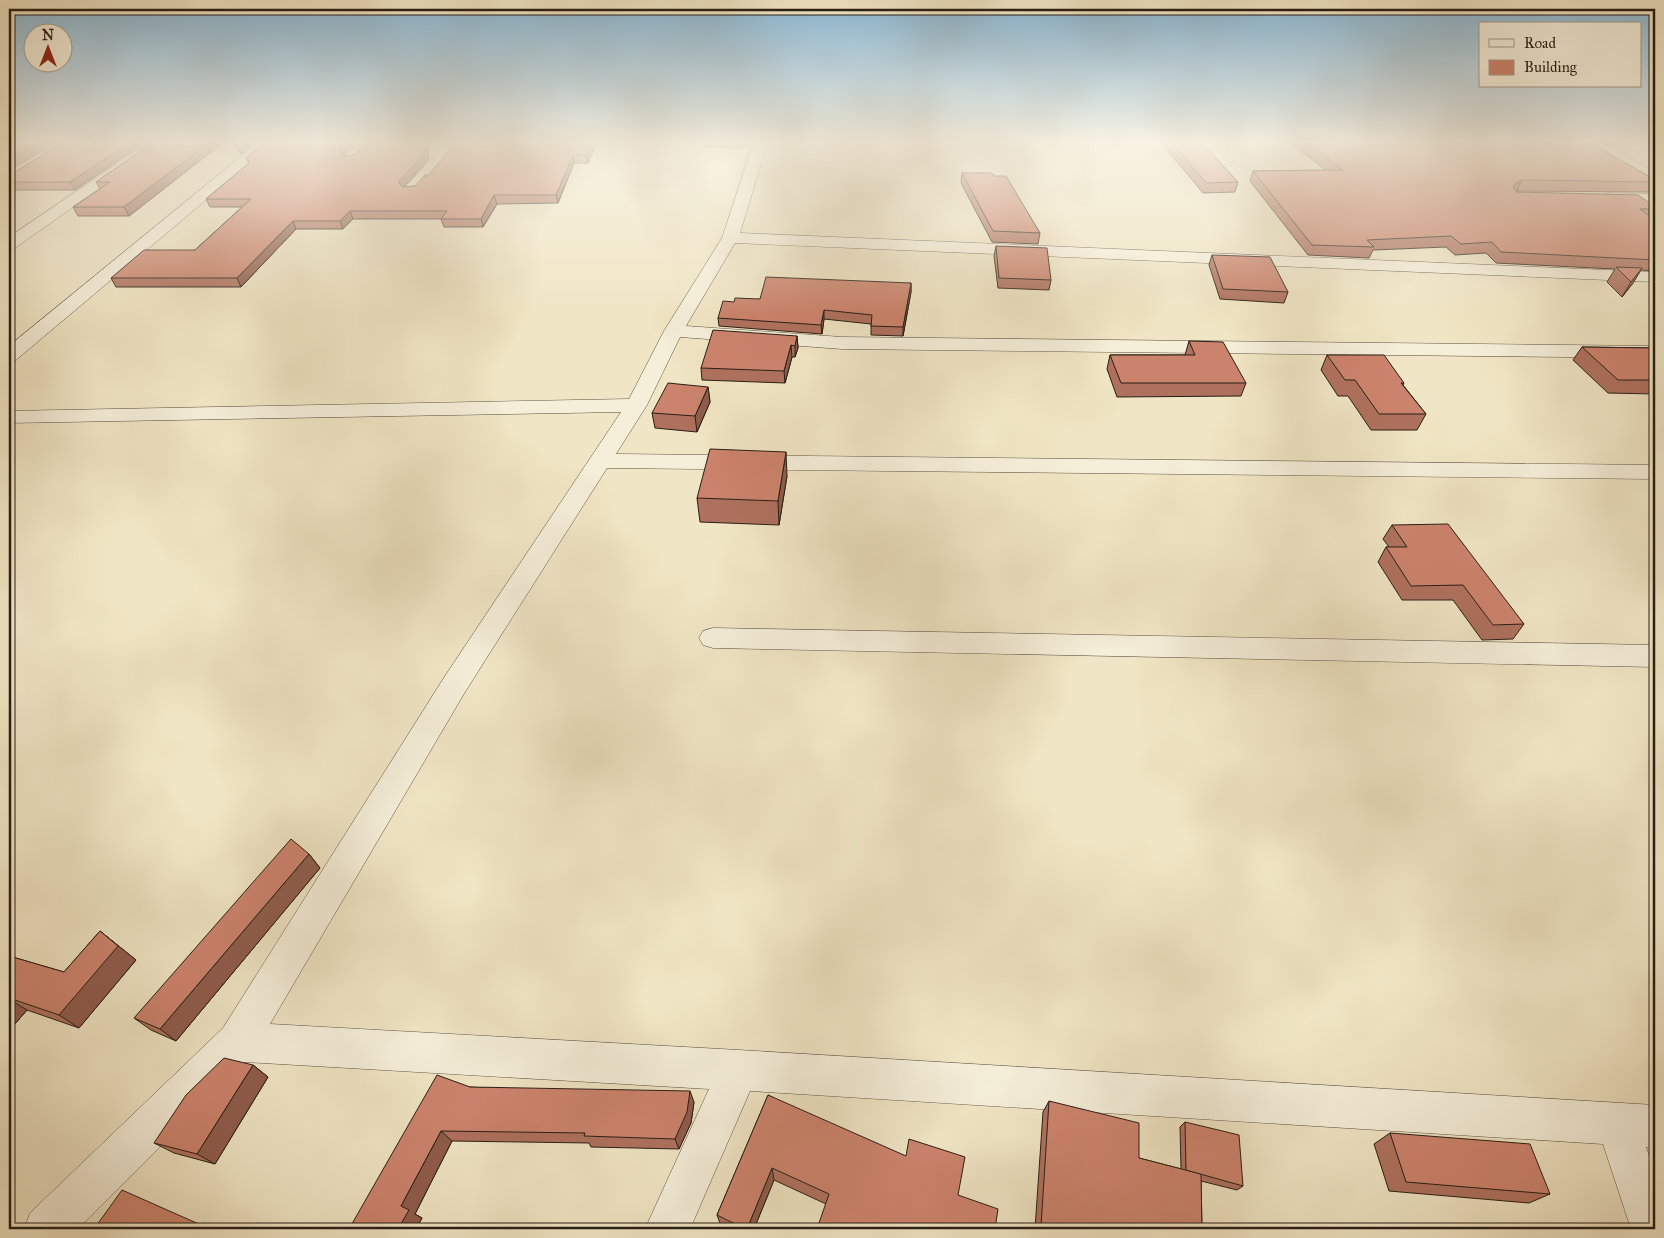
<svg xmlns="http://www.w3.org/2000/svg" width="1664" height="1238" font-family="'IM FELL Great Primer',serif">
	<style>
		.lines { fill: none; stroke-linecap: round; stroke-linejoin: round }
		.minor-casing { stroke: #5a5042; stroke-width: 1 }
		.minor { fill: #f5eed9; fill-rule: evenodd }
		.wall { fill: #af715e; stroke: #281e16 }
		.shaded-wall { fill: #8f5c4c; stroke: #281e16 }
		.building { fill: #cc836d; stroke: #281e16 }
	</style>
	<rect width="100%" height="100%" fill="#f0e5c4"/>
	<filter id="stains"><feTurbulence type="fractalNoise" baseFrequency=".004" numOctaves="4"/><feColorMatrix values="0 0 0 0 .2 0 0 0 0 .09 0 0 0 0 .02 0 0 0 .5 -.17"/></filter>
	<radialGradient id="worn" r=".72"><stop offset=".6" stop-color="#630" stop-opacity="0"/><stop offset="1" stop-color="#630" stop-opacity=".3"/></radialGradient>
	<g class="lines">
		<g class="minor-casing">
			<g id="minor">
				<polygon points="151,141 167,141 15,248 9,249 9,237"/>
				<polygon points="260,141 276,141 16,360 9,362 9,346"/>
				<polygon points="448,141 463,141 416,193 406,193 403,190 406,187"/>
				<polygon points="754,141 768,141 740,233 1655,272 1655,282 735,243 686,326 842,337 1655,346 1655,358 842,349 680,337 647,405 616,454 1655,465 1655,479 607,468 465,692 270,1024 739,1050 1655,1105 1655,1147 1646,1147 1655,1172 1655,1229 1631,1229 1603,1144 750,1091 690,1229 645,1229 709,1089 245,1062 78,1229 24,1229 30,1213 223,1028 445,676 621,412 9,423 9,411 629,399 664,331 722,238"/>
				<polygon points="1581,141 1598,141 1655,172 1655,182 1650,181"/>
				<polygon points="1606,193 1655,194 1655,204 1601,201 1598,198 1601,195"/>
				<polygon points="713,628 1655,645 1655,667 713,648 703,645 699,638 703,631"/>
			</g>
		</g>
		<use href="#minor" class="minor"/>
	</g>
	<g class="wall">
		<polygon points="64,141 147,141 75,190 9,190 9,176"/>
		<polygon points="155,141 225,141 129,216 78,216 73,207 100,189 96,182"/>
		<polygon points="230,141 257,141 241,154"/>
		<polygon points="266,141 359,141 343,156 354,155 369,141 428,141 428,160 404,187 415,186 427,177 457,141 597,141 588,163 574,163 558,203 497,204 483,227 444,227 441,219 353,219 343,229 296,229 241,287 116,287 111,278 195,250 242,207 210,207 206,199 249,163 246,158"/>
		<polygon points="705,141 746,141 743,148 705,147"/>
		<polygon points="1160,141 1200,141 1238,182 1235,192 1203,193"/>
		<polygon points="1288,141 1587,141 1655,180 1655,187 1652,192 1516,191 1517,192 1655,207 1655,215 1653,218 1655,220 1655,271 1641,270 1633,283 1622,297 1607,282 1615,269 1496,263 1486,253 1455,255 1446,247 1373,250 1369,258 1308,255 1250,181 1253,171 1326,170"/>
		<polygon points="1602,141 1655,141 1655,144 1609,145"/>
		<polygon points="962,173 994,176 1040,233 1038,244 992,242 961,183"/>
		<polygon points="996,246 1051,280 1049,290 998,288 994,256"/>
		<polygon points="1212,255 1288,292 1284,303 1220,299 1209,265"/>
		<polygon points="911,283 911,292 903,336 871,335 871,324 824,319 822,334 719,326 718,318 734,302"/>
		<polygon points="797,336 798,348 795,357 792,357 785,383 702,380 701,368"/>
		<polygon points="1189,341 1246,383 1241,396 1117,397 1107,369 1110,355 1185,355"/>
		<polygon points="1582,347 1655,348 1655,394 1608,393 1573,360"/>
		<polygon points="1327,355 1404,383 1403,385 1426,414 1417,430 1371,430 1348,396 1338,396 1321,370"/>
		<polygon points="708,387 710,402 697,432 655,428 652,413"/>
		<polygon points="787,476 779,525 700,522 697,498"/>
		<polygon points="1392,525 1524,624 1513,639 1482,640 1453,600 1402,600 1378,562 1386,547 1389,547 1383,539"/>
		<polygon points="309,854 320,868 176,1041 151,1030 134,1018"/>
		<polygon points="100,931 136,960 79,1028 27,1010 14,1025 9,1023 9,956 64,972"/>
		<polygon points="253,1065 268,1077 215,1164 174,1153 154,1143"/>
		<polygon points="470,1087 694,1102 691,1123 679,1149 591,1147 589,1143 452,1141 415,1214 422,1218 416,1229 349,1229"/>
		<polygon points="768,1095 958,1195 826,1204 774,1180 754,1229 728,1229 721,1226 717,1215"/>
		<polygon points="1049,1101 1139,1158 1181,1169 1180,1127 1185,1122 1243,1186 1237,1190 1201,1181 1202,1229 1035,1229 1043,1112"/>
		<polygon points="1390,1133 1550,1194 1529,1203 1389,1191 1374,1144"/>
	</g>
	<g class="shaded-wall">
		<polygon points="40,141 58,141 9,171 9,160"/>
		<polygon points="132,141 147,141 75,190 70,182"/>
		<polygon points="211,141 225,141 129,216 124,207"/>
		<polygon points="244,141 257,141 241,154 237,147"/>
		<polygon points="348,141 359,141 344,155 341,160 339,152 341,147"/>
		<polygon points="426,141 428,141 428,160 402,189 399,183 399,181"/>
		<polygon points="592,141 597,141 588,163 586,155"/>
		<polygon points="743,141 746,141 743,148"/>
		<polygon points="573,155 574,163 558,203 556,195"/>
		<polygon points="1522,180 1517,190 1511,193 1516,183"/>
		<polygon points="494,195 497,204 483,227 481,219"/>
		<polygon points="350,211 353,219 343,229 340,221"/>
		<polygon points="293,221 296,229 241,287 237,278"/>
		<polygon points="1642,268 1633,283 1622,297 1631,282"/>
		<polygon points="911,283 911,292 903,336 903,327"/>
		<polygon points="824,310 824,319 822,334 821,325"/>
		<polygon points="797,336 798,348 795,357 795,346"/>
		<polygon points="791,345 792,357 785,383 784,371"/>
		<polygon points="708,387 710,402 697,432 695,416"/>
		<polygon points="786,452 787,476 779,525 778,501"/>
		<polygon points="309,854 320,868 176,1041 160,1029"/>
		<polygon points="100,931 136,960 79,1028 59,1015"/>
		<polygon points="9,999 27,1010 14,1025 9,1022"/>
		<polygon points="253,1065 268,1077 215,1164 197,1154"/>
		<polygon points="690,1091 694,1102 691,1123 679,1149 675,1139"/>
		<polygon points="441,1131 452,1141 415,1214 422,1218 416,1229 398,1229 401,1206"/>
		<polygon points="772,1168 774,1180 754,1229 747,1229"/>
	</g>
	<g class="building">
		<polygon points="9,141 40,141 9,160"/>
		<polygon points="64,141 132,141 70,182 9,182 9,176"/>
		<polygon points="155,141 211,141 124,207 73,207 110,182 96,182"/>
		<polygon points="233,141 244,141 237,147"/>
		<polygon points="266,141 348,141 341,147 339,152 342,156 354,155 369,141 426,141 426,152 399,181 399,183 403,187 415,186 426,174 426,178 457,141 592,141 586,155 573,155 556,195 494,195 481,219 441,219 447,211 350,211 340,221 293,221 237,278 111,278 144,250 195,250 251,199 206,199 250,162 246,158"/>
		<polygon points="1170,141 1200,141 1238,182 1206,183"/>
		<polygon points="1304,141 1587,141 1655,180 1655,182 1522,180 1516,183 1513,188 1517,192 1638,195 1655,207 1655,209 1640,209 1655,220 1655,260 1501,252 1492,242 1461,244 1451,236 1367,240 1374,247 1312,245 1253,171 1343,170"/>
		<polygon points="962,173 992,173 994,176 1006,176 1040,233 993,231"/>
		<polygon points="996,246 1047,248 1051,280 999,278"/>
		<polygon points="1212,255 1270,257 1288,292 1223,289"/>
		<polygon points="1616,267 1642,268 1631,282"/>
		<polygon points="766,277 911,283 903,327 871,326 872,315 824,310 821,325 718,318 723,301 734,302 735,298 760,299"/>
		<polygon points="713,330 797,336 795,346 791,345 784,371 701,368"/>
		<polygon points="1189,341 1223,342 1246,383 1121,383 1110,355 1195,355"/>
		<polygon points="1582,347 1655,348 1655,380 1618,380"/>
		<polygon points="1327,355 1384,355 1404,383 1401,383 1426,414 1379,414 1355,380 1345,380"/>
		<polygon points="668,383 708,387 695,416 652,413"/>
		<polygon points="710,449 786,452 778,501 697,498"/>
		<polygon points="1448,524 1524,624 1493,625 1463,585 1411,586 1386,547 1407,547 1392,525"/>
		<polygon points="291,839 309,854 160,1029 134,1018"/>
		<polygon points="100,931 118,946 59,1015 9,998 9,956 64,972"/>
		<polygon points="224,1058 253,1065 197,1154 154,1143 186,1095"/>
		<polygon points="437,1075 470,1087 690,1091 687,1112 675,1139 584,1136 585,1133 441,1131 401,1206 409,1210 398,1229 349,1229"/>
		<polygon points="768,1095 906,1156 909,1139 965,1157 958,1195 998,1209 995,1229 817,1229 829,1194 772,1168 747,1229 745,1229 717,1215"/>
		<polygon points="1049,1101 1139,1123 1139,1158 1201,1174 1202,1229 1055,1229 1041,1226"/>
		<polygon points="1185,1122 1239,1135 1243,1186 1186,1170"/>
		<polygon points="1390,1133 1530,1144 1550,1194 1406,1182"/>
		<polygon points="122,1190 210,1229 94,1229"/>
	</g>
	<linearGradient id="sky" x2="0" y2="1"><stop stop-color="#89b8d6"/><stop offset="0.45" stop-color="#f8f3e4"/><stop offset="1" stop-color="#f8f3e4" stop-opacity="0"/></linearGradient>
	<rect width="1664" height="314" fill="url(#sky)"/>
	<rect width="1664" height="1238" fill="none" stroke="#f0e5c4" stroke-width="30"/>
	<rect x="10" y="10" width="1644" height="1218" fill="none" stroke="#281e16" stroke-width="2.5"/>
	<rect x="15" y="15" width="1634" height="1208" fill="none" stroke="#281e16"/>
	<rect x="1479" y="22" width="162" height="65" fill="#f5eed9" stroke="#a39b8b"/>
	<rect x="1489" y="39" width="25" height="8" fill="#f5eed9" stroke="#a39b8b"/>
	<text x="1524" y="48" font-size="15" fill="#281e16">Road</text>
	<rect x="1489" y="60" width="25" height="15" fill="#cc836d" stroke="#a39b8b"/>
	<text x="1524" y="72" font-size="15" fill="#281e16">Building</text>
	<g transform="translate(48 48)"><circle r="24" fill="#f5eed9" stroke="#a39b8b"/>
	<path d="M0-4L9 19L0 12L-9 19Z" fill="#8f2418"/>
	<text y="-8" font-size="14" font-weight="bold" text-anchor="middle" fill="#281e16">N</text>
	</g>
	<rect width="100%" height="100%" filter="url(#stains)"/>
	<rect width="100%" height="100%" fill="url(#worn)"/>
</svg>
